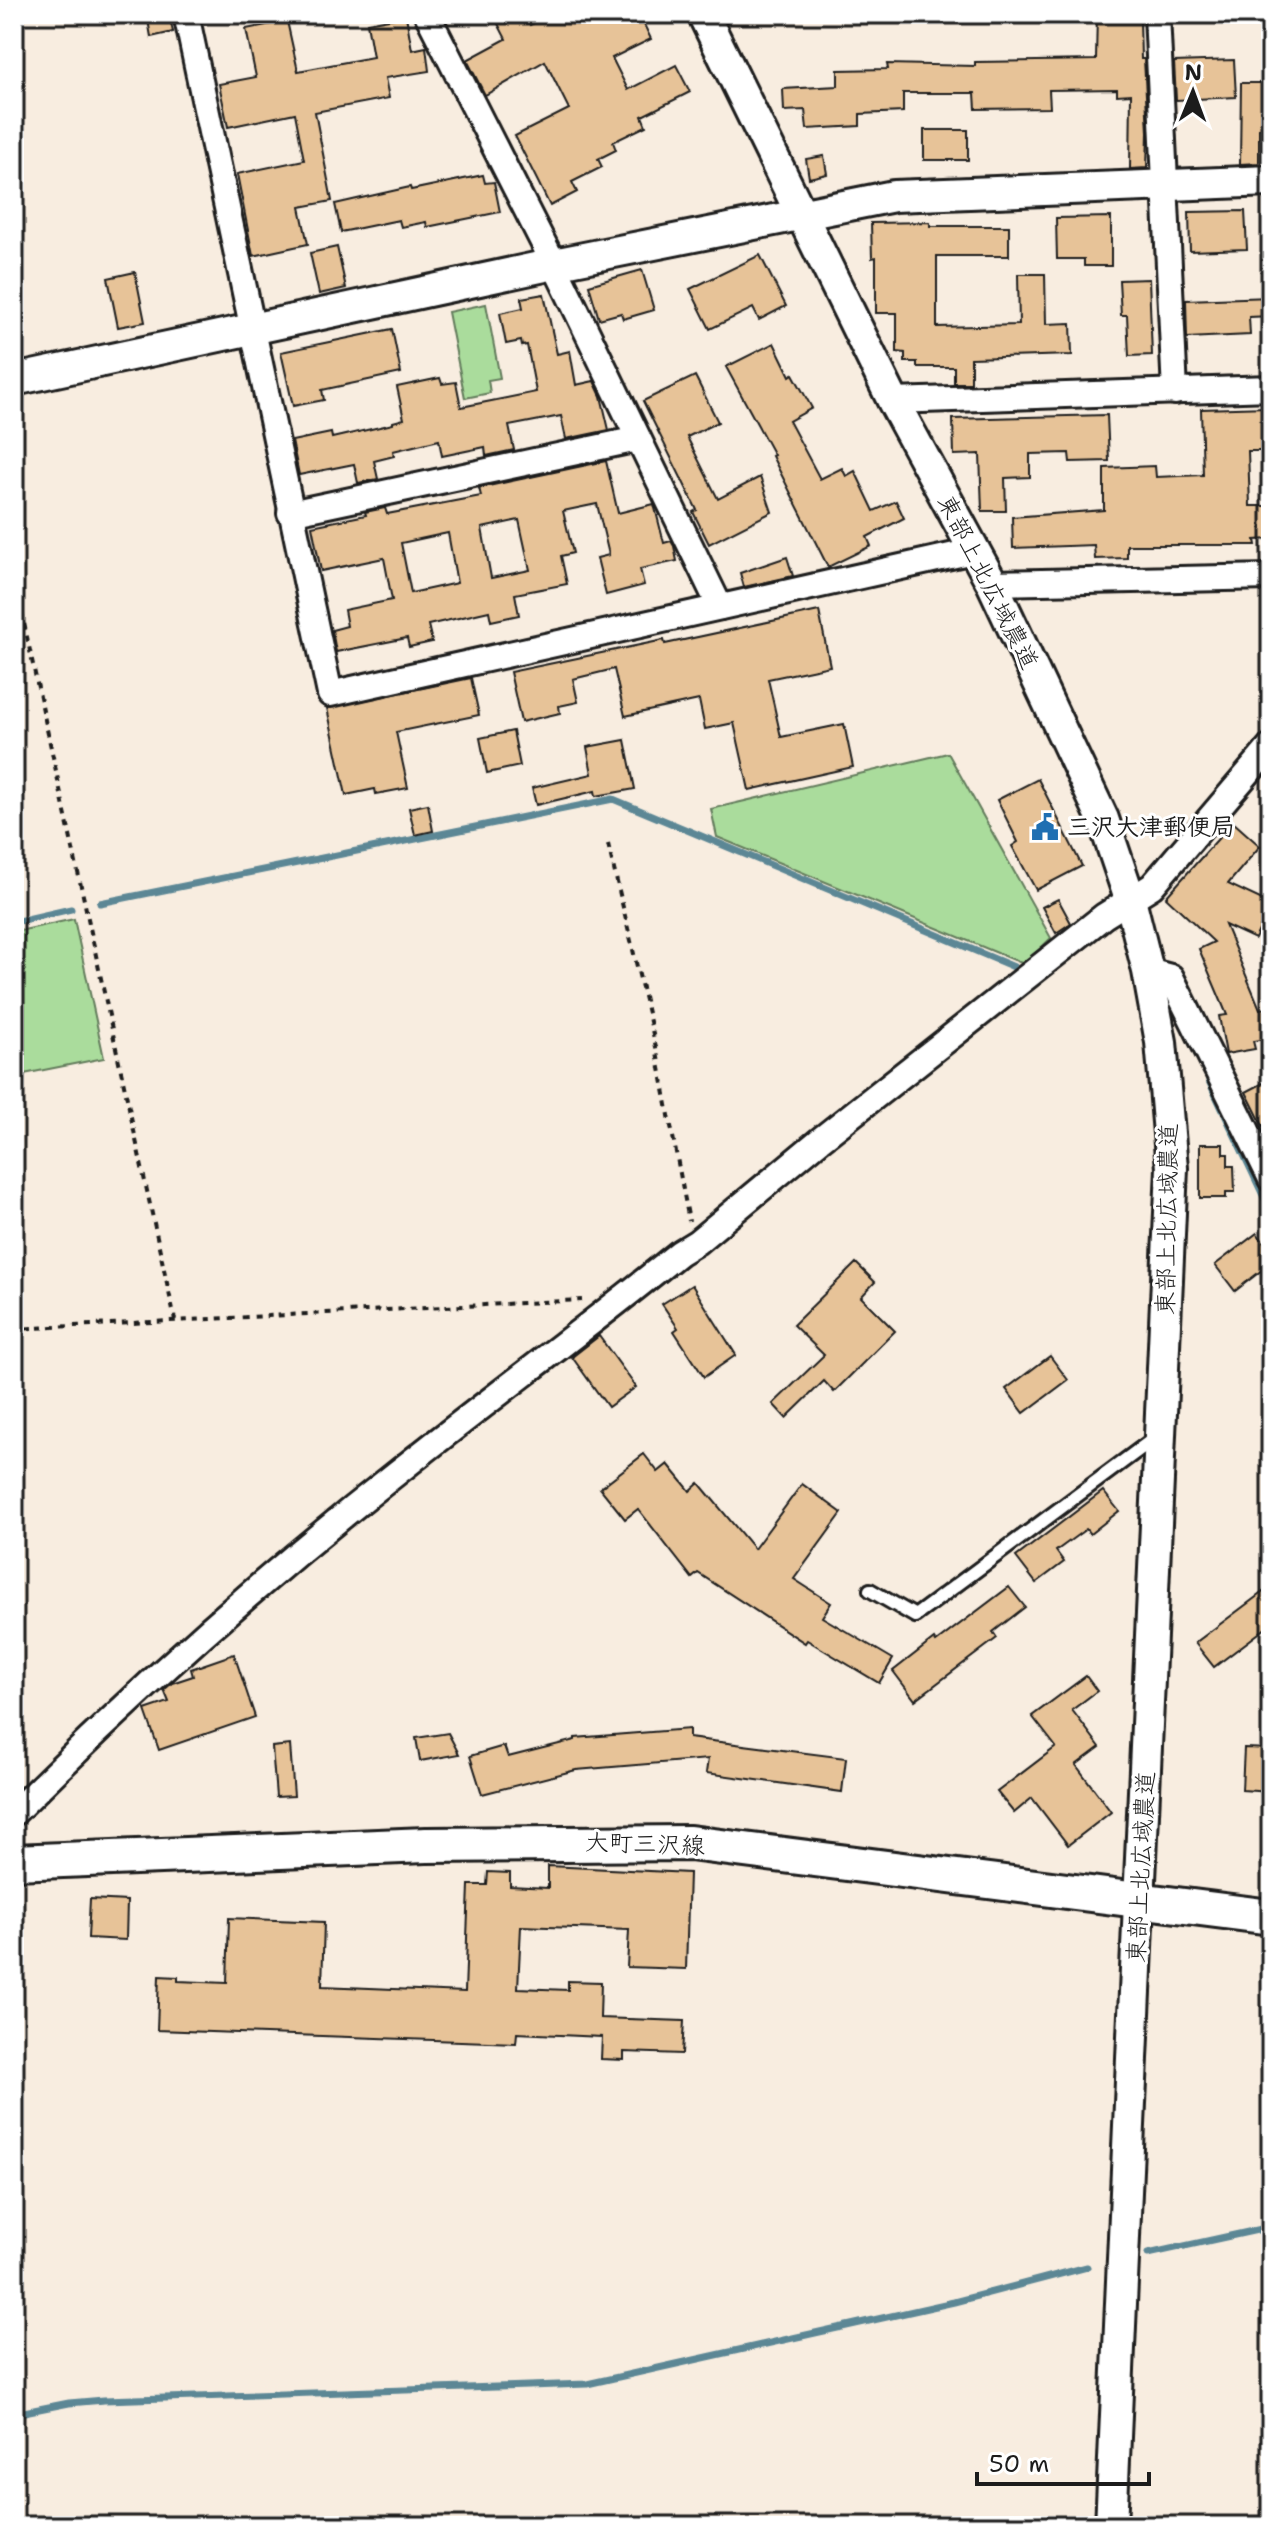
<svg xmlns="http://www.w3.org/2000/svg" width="1285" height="2540" font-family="'Shantell Sans','Klee One',sans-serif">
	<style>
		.green { fill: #aadc9c; stroke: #637c5c; stroke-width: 2 }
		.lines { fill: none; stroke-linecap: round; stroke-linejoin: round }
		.stream { stroke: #5b8795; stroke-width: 7 }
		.building { fill: #e7c398; stroke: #1c1c1c; stroke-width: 2; fill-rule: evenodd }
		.service-casing { stroke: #1c1c1c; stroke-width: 18 }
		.minor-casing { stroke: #1c1c1c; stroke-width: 30 }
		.tertiary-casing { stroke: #1c1c1c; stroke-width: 36 }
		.secondary-casing { stroke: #1c1c1c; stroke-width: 40 }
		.path { stroke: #1c1c1c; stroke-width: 4; stroke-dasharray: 6 6; stroke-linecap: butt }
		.service { stroke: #fff; stroke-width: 12 }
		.minor { stroke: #fff; stroke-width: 24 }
		.tertiary { stroke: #fff; stroke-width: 30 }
		.secondary { stroke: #fff; stroke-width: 34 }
		.labels { text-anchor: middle; stroke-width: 6; stroke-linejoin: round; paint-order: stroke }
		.street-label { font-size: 24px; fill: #1c1c1c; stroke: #fff }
		.poi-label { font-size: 24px; font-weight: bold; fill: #1c1c1c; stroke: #fff; text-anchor: start }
	</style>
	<rect width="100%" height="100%" fill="#f8ede0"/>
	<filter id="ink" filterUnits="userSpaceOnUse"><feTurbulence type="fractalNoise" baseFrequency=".0125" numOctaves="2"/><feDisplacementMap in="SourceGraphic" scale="16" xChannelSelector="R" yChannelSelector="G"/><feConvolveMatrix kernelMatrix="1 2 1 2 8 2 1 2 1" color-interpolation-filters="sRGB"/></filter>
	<g filter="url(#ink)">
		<g class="green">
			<polygon points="486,304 500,378 488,380 490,393 465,398 448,312"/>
			<polygon points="948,753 1051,938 1024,964 717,837 711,809"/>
			<polygon points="74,919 104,1058 14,1076 14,932"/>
		</g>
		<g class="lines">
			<g class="stream">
				<polyline points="100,903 613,799 1014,967"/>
				<polyline points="14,922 71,909"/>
				<polyline points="1209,1081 1271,1212"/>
				<polyline points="1148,2254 1271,2227"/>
				<polyline points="14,2414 69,2403 104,2400 587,2384 954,2302 1087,2267"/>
			</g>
		</g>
		<g class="building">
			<polygon points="147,14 169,14 173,32 151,37"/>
			<polygon points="493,14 525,14 530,25 553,14 639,14 651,39 612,58 628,90 676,65 690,92 642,116 646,126 613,142 616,150 598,159 602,167 572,182 577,192 550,206 515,136 569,109 545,61 485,95 467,60 506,39"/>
			<polygon points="1097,14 1138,14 1140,20 1141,59 1144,59 1148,132 1147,168 1130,169 1131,94 1117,95 1117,89 1049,90 1050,108 976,109 975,93 903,93 903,112 860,114 860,126 807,129 805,110 784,111 783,89 838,86 838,70 888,69 887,64 975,66 975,62 1096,60"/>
			<polygon points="406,16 412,50 426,47 429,71 385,78 389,98 315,112 332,201 300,207 308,244 253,256 237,174 304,160 295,113 228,127 219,84 256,77 246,29 287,21 298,71 373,57 367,23"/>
			<polygon points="1234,60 1236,97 1176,100 1174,62"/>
			<polygon points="1241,83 1271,83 1271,128 1259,128 1259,163 1240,164"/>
			<rect x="924" y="130" width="44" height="30"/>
			<polygon points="824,156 827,174 809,178 806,159"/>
			<polygon points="483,175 485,183 494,182 500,212 427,227 426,222 401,227 399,220 341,232 335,204 410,187 411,190"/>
			<polygon points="1245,211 1247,249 1190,251 1189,212"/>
			<polygon points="1111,217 1111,266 1084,266 1084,259 1057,259 1056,218"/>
			<polygon points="930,222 930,226 1009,226 1009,256 937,256 937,327 1019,325 1018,274 1045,274 1046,324 1071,323 1072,355 971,358 971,383 954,383 954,367 917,367 917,362 905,362 905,353 897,352 897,313 876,313 876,257 872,258 871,223"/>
			<polygon points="337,247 346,288 319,294 310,253"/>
			<polygon points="760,255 786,306 759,320 753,308 710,329 690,289"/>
			<polygon points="642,270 654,310 623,319 621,313 599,319 589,285"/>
			<polygon points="135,272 145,322 118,327 108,278"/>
			<polygon points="1149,279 1152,355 1129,356 1127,315 1121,315 1119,280"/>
			<polygon points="544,294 557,354 570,351 576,385 594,381 601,396 609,430 566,439 561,416 509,426 514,450 486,456 485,447 442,456 439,440 393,451 394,456 374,461 378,479 358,483 354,464 299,475 292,441 331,433 332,438 393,424 393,422 404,419 397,387 440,378 442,384 456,382 461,407 536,392 527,345 522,346 521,341 506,344 500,313 523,308 521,298"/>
			<polygon points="1271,297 1271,316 1249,317 1250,335 1187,338 1186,300"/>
			<polygon points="392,329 401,373 322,390 324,400 293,406 281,352"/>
			<polygon points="774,343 790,376 793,374 812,408 789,421 820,479 842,468 846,476 855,471 874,511 896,501 904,518 867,537 871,546 828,567 772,456 774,455 726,367"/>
			<polygon points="695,376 718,422 687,437 718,499 760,477 772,512 709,544 693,512 697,510 643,401"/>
			<polygon points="1268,407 1270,451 1248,451 1250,506 1271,506 1271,539 1255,540 1256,545 1127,545 1127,558 1095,559 1094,545 1013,548 1012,517 1104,510 1104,468 1155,466 1156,477 1203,475 1201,409"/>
			<polygon points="1107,415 1109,461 1070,462 1069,453 1030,454 1030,477 1005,478 1006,511 982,511 980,454 954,455 953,419"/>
			<path d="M606,461L618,513L654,504L664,543L671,541L674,546L677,561L640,569L644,585L606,595L597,558L609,555L597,504L563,511L573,553L561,556L567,584L515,594L519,615L491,621L489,611L428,625L432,642L409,647L407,638L336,652L332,630L347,626L344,610L392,600L384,558L321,571L312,526L366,515L365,512L385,508L387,514L481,496L479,488ZM519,520L530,570L491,578L482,528ZM448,533L457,583L411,593L401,543Z"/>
			<polygon points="787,557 793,576 744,587 740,573"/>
			<polygon points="819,611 830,666 768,679 781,737 844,724 853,767 749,790 734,723 705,729 699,700 625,716 614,669 573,679 578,702 559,706 560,713 521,722 510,672 664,640 665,644"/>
			<polygon points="471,678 479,715 396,732 408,788 376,794 375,789 346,795 327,708"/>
			<polygon points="513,731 520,766 487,773 480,738"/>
			<polygon points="625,740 635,789 596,796 595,791 536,805 532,788 592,774 587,747"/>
			<polygon points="1038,779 1082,866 1036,890 1012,846 1018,842 997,800"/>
			<polygon points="428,804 433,831 415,835 409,808"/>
			<polygon points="1233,822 1260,846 1228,884 1271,904 1255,939 1225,925 1260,1009 1271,1008 1271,1038 1253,1041 1255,1049 1226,1054 1219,1016 1227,1015 1199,949 1214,942 1166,897"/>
			<polygon points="1058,899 1071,923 1056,933 1042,907"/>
			<polygon points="1271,1079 1271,1142 1246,1092"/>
			<polygon points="1200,1144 1223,1144 1223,1154 1228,1154 1228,1166 1234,1166 1235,1192 1226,1192 1226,1198 1200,1198"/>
			<polygon points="1257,1233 1271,1252 1271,1263 1235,1291 1215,1265"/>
			<polygon points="856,1263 875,1282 861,1297 895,1331 834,1392 824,1381 786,1418 773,1404 824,1355 793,1325"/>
			<polygon points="692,1285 736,1355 704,1377 674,1331 678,1328 662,1304"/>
			<polygon points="599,1336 636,1387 608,1407 572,1357"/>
			<polygon points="1050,1356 1068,1380 1024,1413 1006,1389"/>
			<polygon points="644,1454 658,1472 668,1464 690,1491 699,1483 754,1549 802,1484 842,1513 794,1579 831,1603 822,1617 893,1659 879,1683 807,1640 805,1643 698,1573 692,1578 638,1509 625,1519 600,1488"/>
			<polygon points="1103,1491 1119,1511 1090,1534 1086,1529 1056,1551 1064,1562 1036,1583 1016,1557"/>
			<polygon points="1271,1586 1271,1624 1214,1667 1195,1643"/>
			<polygon points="1009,1587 1025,1607 993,1632 997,1638 915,1700 893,1671 934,1639 936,1642"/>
			<polygon points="234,1654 255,1717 159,1750 145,1710 169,1702 164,1690 172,1683 193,1676 191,1669"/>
			<polygon points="1086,1676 1097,1691 1072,1710 1100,1747 1076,1765 1111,1812 1068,1845 1032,1798 1014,1813 997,1792 1056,1747 1032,1716"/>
			<polygon points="689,1729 689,1738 846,1758 842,1792 706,1773 708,1759 576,1770 482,1794 470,1756 504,1746 508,1757 575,1740 575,1738"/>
			<polygon points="448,1733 459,1754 420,1761 416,1738"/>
			<polygon points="290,1745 294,1796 276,1797 272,1747"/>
			<polygon points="1244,1748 1271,1749 1271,1792 1242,1790"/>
			<polygon points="548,1866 689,1873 686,1969 627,1967 629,1930 521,1926 518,1988 568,1990 568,1981 601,1982 600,2018 684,2021 682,2054 624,2052 624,2060 601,2059 602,2037 517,2033 516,2043 157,2030 159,1976 178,1977 178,1981 227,1983 229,1918 324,1922 322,1986 465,1992 469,1885 487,1885 488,1872 510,1873 510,1886 548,1888"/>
			<polygon points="90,1899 127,1901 126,1940 88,1938"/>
		</g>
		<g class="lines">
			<g class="service-casing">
				<polyline id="service" points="870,1590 915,1616 1156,1437"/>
			</g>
			<g class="minor-casing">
				<g id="minor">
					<polyline points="186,14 330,694 973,551"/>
					<polyline points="427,14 554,264 720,607"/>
					<polyline points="1157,14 1175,392"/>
					<polyline points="893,401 1271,388"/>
					<polyline points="290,513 638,439"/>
					<polyline points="992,583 1271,577"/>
					<polyline points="1148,971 1171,977 1271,1179"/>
					<path d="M14,1813C135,1692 263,1578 398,1472C491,1398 587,1328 679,1253L697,1242L820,1140L1104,916L1152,886L1271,746"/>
				</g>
			</g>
			<g class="tertiary-casing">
				<g id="tertiary">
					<polyline points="703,14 893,401 992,583 1103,819 1130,899 1148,971 1161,1042 1172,1168 1111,2526"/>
					<polyline points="14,380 554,264 894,196 1271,181"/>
				</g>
			</g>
			<g class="secondary-casing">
				<polyline id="secondary" points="14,1862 426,1845 690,1843 1271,1917"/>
			</g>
			<g class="path">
				<polyline points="14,577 175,1320"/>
				<polyline points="608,844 656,1047 689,1221"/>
				<polyline points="14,1329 582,1300"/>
			</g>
			<use href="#service" class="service"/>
			<use href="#minor" class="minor"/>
			<use href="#tertiary" class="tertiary"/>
			<use href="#secondary" class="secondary"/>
		</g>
	</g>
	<defs>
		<g id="civic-bare" transform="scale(2.16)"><path d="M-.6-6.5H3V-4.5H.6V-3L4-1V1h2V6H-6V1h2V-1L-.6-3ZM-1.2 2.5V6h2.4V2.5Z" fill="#1f6fb2" stroke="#fff" stroke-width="2.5" paint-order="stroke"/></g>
	</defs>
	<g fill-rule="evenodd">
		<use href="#civic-bare" x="1045" y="827"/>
	</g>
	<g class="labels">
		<g class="street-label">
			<text transform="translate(988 582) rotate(63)" y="8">東部上北広域農道</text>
			<text transform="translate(1167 1219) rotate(-89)" y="8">東部上北広域農道</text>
			<text transform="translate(645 1844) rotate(2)" y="8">大町三沢線</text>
			<text transform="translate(1141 1867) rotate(-87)" y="8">東部上北広域農道</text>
		</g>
		<g class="poi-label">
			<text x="1067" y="835">三沢大津郵便局</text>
		</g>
	</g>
	<rect width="1285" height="2540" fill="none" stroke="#fff" stroke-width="48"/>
	<rect x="24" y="24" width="1237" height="2492" fill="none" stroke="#1c1c1c" stroke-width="3" filter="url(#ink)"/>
	<g transform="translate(1193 92) rotate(1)" stroke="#ffffff" stroke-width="6" paint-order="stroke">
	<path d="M0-6L14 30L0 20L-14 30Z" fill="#1c1c1c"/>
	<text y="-12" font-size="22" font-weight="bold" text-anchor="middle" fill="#1c1c1c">N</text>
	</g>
	<path d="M977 2472v12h172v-12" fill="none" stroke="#1c1c1c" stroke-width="4"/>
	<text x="989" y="2472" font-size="24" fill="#1c1c1c" stroke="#ffffff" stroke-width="6" paint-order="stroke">50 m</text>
</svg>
